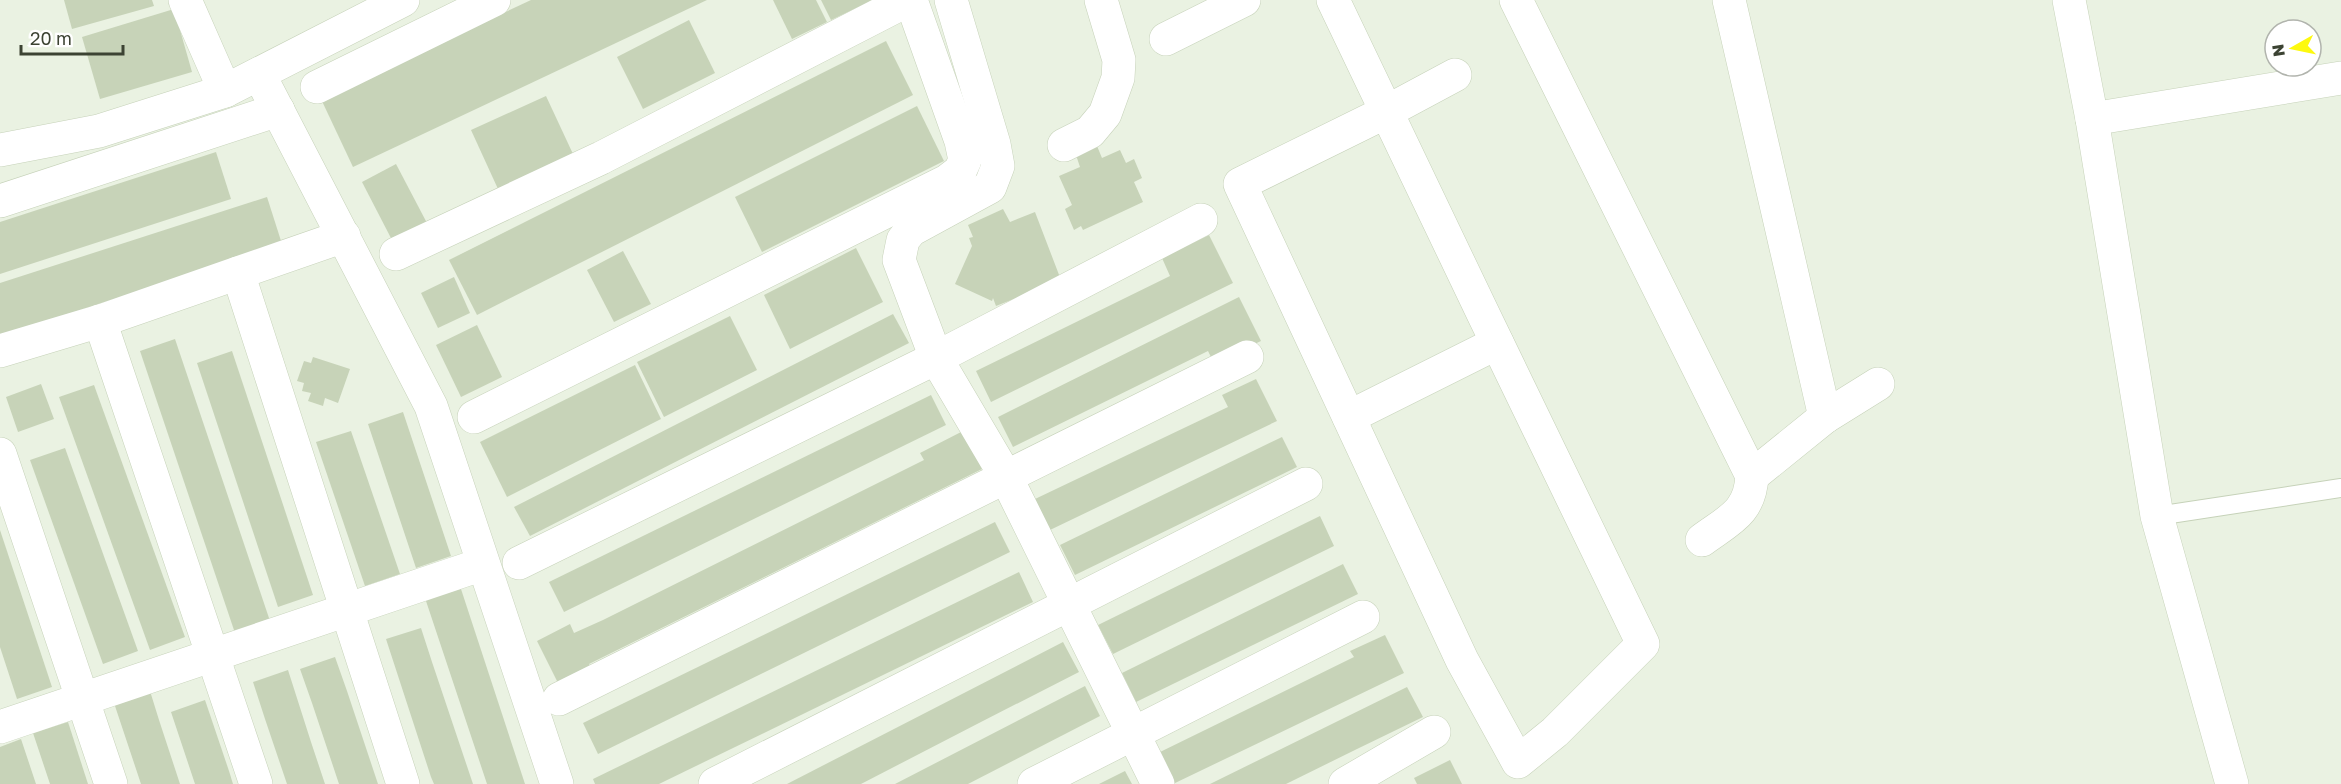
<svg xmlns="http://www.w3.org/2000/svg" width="2341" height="784" font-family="'Golos Text',sans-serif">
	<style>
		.building { fill: #c7d3b8 }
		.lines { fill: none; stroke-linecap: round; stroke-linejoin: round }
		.service-casing { stroke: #c6d2b9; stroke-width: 20 }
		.minor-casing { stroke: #c6d2b9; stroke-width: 34 }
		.service { stroke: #fff; stroke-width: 18 }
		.minor { stroke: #fff; stroke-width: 33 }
	</style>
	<rect width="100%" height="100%" fill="#eaf2e2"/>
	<g class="building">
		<polygon points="64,0 152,0 154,6 72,29"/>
		<polygon points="531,0 707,0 353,167 321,99"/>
		<polygon points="773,0 816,0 827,22 792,39"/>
		<polygon points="821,0 873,0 831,20"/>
		<polygon points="174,9 192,72 100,99 82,37"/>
		<polygon points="689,20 715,73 643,109 617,57"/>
		<polygon points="886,41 913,95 477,315 449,260"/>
		<polygon points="546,96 573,154 498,189 471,130"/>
		<polygon points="917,106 944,161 762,252 735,197"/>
		<polygon points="1097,146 1102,158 1120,150 1126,163 1134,159 1142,178 1134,182 1143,202 1083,230 1081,226 1074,230 1065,209 1072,205 1059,176 1080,167 1076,155"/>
		<polygon points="216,152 231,199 0,274 0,222"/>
		<polygon points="396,164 428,225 393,242 362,182"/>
		<polygon points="267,197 282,244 0,336 0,283"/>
		<polygon points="1003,209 1010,222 1035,212 1061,280 996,306 993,298 992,301 955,284 972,246 969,238 973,237 968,225"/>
		<polygon points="1209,235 1233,283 991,402 976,371 1170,276 1162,258"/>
		<polygon points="856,248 883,302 790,349 764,295"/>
		<polygon points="623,251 651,304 614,322 587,270"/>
		<polygon points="454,277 470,313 438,328 421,293"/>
		<polygon points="1239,297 1261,341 1214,363 1208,351 1013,447 998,417"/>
		<polygon points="893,314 909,343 530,536 514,507"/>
		<polygon points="730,316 757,370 664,417 637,362"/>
		<polygon points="477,325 502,377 461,397 436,345"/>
		<polygon points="175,339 271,624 236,636 140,351"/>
		<polygon points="232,351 313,595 278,607 197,363"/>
		<polygon points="313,357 350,369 338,403 325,398 323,406 308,401 311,393 302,391 304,383 297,381 304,361 311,363"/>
		<polygon points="635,365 661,419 507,497 480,442"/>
		<polygon points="1256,379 1277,421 1050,530 1035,499 1228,407 1222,395"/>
		<polygon points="41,384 54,419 18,432 6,397"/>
		<polygon points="94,385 185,637 150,650 59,397"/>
		<polygon points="931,395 946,425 564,612 549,582"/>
		<polygon points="403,412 451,556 416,568 368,424"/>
		<polygon points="351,431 400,574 365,586 316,442"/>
		<polygon points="963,431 982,469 589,664 593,671 560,687 537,641 570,624 574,633 603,620 924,460 920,453"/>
		<polygon points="1282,437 1297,467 1075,575 1060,545"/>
		<polygon points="65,448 138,651 103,664 30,460"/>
		<polygon points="1320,516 1334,546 1113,654 1098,625"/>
		<polygon points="995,522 1010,552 598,754 583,723"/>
		<polygon points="0,530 52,687 17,699 0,647"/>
		<polygon points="1343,564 1358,594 1136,702 1122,673"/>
		<polygon points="1019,572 1033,602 659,784 595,784 593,779"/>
		<polygon points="460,586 525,784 487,784 425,598"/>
		<polygon points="421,628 432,662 473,784 434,784 431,777 386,639"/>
		<polygon points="1385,635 1404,673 1173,784 1158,753 1354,657 1350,651"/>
		<polygon points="1063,642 1079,672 979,723 861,784 787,784"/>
		<polygon points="335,657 347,691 378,784 339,784 312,703 300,669"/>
		<polygon points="288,670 311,742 325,784 287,784 265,719 253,682"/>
		<polygon points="1085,686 1100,716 968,784 895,784"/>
		<polygon points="1407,687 1423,717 1357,749 1286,784 1210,784"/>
		<polygon points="150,691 159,720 180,784 141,784 114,703"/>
		<polygon points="205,700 229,771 233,784 195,784 171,712"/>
		<polygon points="68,722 88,784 50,784 33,733"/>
		<polygon points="21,739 36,784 0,784 0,747"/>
		<polygon points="1450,760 1462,784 1417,784 1414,778"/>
		<polygon points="1125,771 1132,784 1099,784"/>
	</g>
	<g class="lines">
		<g class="service-casing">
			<polyline id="service" points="2157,516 2341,488"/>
		</g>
		<g class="minor-casing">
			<g id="minor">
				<polyline points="185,0 225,91"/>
				<polyline points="951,0 994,144 998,166 990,187 911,230 903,240 899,260 936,358 1006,477 1158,784"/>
				<path d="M1333,0C1435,215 1539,430 1643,644L1555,732L1518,762L1462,660L1240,184L1386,112L1455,75"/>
				<path d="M1516,0L1752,476C1750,513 1729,520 1702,540"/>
				<polyline points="1729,0 1825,417"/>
				<polyline points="2069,0 2092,119 2157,516 2232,784"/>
				<polyline points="1166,39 1244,0"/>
				<polyline points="259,74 431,406 557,784"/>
				<polyline points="317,87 494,0"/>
				<polyline points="2092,119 2341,78"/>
				<polyline points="1064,145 1090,132 1105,114 1118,78 1119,60 1101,0"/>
				<polyline points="0,150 99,131 225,91 403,0"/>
				<polyline points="0,201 278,110"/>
				<polyline points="396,254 601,158 908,0"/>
				<polyline points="238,273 403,784"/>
				<polyline points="100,321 256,784"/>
				<polyline points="0,351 100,321 344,236"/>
				<polyline points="474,417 947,181 960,171 965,160 961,141 911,0"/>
				<polyline points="1349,417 1497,343"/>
				<polyline points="0,454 111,784"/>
				<polyline points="1752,476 1825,417 1878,384"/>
				<polyline points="519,563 936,358 1201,220"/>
				<polyline points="559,699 1247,357"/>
				<polyline points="0,727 483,564"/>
				<polyline points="715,784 1306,484"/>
				<polyline points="1034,784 1363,617"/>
				<polyline points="1345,784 1434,732"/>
			</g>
		</g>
		<use href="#service" class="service"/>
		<use href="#minor" class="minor"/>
	</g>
	<g transform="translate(2293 48) rotate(261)"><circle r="28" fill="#ffffff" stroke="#b1b4ad" stroke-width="1.5"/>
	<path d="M0-4.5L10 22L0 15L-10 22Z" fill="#fdf90e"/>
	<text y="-9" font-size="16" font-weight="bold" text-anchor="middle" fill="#3c4333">N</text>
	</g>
	<path d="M21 45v9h102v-9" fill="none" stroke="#3c4333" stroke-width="3"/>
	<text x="30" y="45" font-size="18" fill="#3c4333" stroke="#ffffff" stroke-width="4.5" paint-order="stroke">20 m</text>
</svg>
